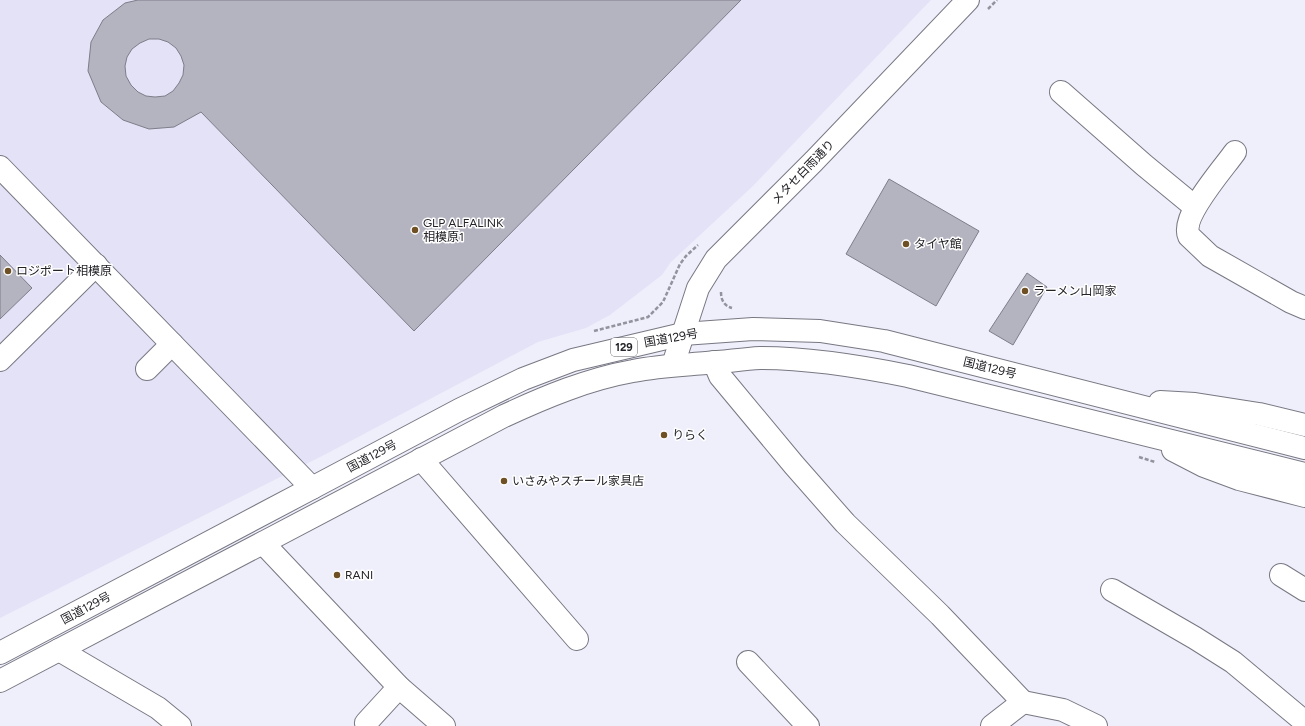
<svg xmlns="http://www.w3.org/2000/svg" width="1305" height="726" font-family="Figtree,'Noto Sans JP',sans-serif">
	<style>
		.built { fill: #e3e2f7 }
		.building { fill: #b4b3c0; stroke: #7e7d89; fill-rule: evenodd }
		.lines { fill: none; stroke-linecap: round; stroke-linejoin: round }
		.minor-casing { stroke: #787883; stroke-width: 24 }
		.highway-casing { stroke: #787883; stroke-width: 24 }
		.path { stroke: #93939d; stroke-width: 2.5; stroke-dasharray: 4 2; stroke-linecap: butt }
		.minor { stroke: #fff; stroke-width: 22 }
		.highway { stroke: #fff; stroke-width: 22 }
		.poi-dot { fill: #6e5024; stroke: #fff; stroke-width: 1.5 }
		.labels { text-anchor: middle; stroke-width: 3; stroke-linejoin: round; paint-order: stroke }
		.shield { fill: #fff; stroke: #656568; stroke-width: 1 }
		.shield-label { font-size: 11px; font-weight: bold; fill: #232328 }
		.street-label { font-size: 12px; fill: #232328; stroke: #fff }
		.poi-label { font-size: 12px; fill: #232328; stroke: #fff; text-anchor: start }
	</style>
	<rect width="100%" height="100%" fill="#efeffc"/>
	<polygon class="built" points="0,0 931,0 753,186 671,262 662,275 610,315 586,328 538,342 326,454 0,618"/>
	<g class="building">
		<path d="M138,0H741L414,331L201,112L174,127L149,129L123,120L101,102L88,71L91,42L103,20L125,3ZM149,39H159L168,42L176,48L181,56L184,65L183,75L179,83L173,91L165,96L155,97L146,96L138,92L131,85L126,76L125,66L127,57L132,49L140,43Z"/>
		<polygon points="889,179 979,231 936,306 846,254"/>
		<polygon points="0,255 32,288 0,319"/>
		<polygon points="1027,273 1047,287 1013,345 989,331"/>
	</g>
	<g class="lines">
		<g class="minor-casing">
			<g id="minor">
				<polyline points="1061,92 1144,165 1195,207"/>
				<path d="M1235,152C1223,169 1180,217 1189,236L1210,256L1291,302L1305,308"/>
				<polyline points="0,167 312,488"/>
				<polyline points="0,360 96,265"/>
				<polyline points="714,362 720,376 794,465 845,523 940,615 1023,702 992,726"/>
				<polyline points="673,365 698,288 716,259 814,161 968,0"/>
				<polyline points="147,369 172,344"/>
				<polyline points="421,459 577,639"/>
				<polyline points="263,543 399,687 444,726"/>
				<polyline points="1281,575 1305,590"/>
				<polyline points="1112,590 1195,638 1233,662 1305,722"/>
				<polyline points="59,650 158,708 180,726"/>
				<polyline points="748,662 808,726"/>
				<polyline points="1023,702 1063,710 1096,726"/>
				<polyline points="367,726 366,723 399,687"/>
			</g>
		</g>
		<g class="highway-casing">
			<g id="highway">
				<polyline points="1160,402 1195,404 1259,414 1305,425"/>
				<polyline points="1173,450 1204,466 1239,479 1305,496"/>
				<polyline points="0,653 312,488 459,410 523,379 573,360 683,334 753,329 820,331 884,341 1305,448"/>
				<path d="M0,681L504,416C545,397 588,379 633,371C657,366 682,365 706,363C724,362 742,359 760,358C810,358 859,366 908,376L1305,474"/>
			</g>
		</g>
		<g class="path">
			<polyline points="988,9 997,0"/>
			<path d="M721,292C721,300 724,306 732,308"/>
			<polyline points="594,331 648,317 663,302 680,264 686,256 698,245"/>
			<polyline points="1139,457 1155,462"/>
		</g>
		<use href="#minor" class="minor"/>
		<use href="#highway" class="highway"/>
	</g>
	<g class="poi-dot">
		<circle cx="415" cy="230" r="4"/>
		<circle cx="906" cy="244" r="4"/>
		<circle cx="8" cy="271" r="4"/>
		<circle cx="1025" cy="291" r="4"/>
		<circle cx="664" cy="435" r="4"/>
		<circle cx="504" cy="481" r="4"/>
		<circle cx="337" cy="575" r="4"/>
	</g>
	<g class="labels">
		<rect class="shield" x="611" y="338" width="26" height="18" rx="3"/>
		<g class="shield-label">
			<text x="624" y="351">129</text>
		</g>
		<g class="street-label">
			<text transform="translate(803 172) rotate(-46)" y="4">メタセ白雨通り</text>
			<text transform="translate(671 338) rotate(-10)" y="4">国道129号</text>
			<text transform="translate(990 368) rotate(14)" y="4">国道129号</text>
			<text transform="translate(372 456) rotate(-28)" y="4">国道129号</text>
			<text transform="translate(86 608) rotate(-28)" y="4">国道129号</text>
		</g>
		<g class="poi-label">
			<text x="423" y="227">GLP ALFALINK<tspan x="423" dy="14">相模原1</tspan></text>
			<text x="914" y="248">タイヤ館</text>
			<text x="16" y="275">ロジポート相模原</text>
			<text x="1033" y="295">ラーメン山岡家</text>
			<text x="672" y="439">りらく</text>
			<text x="512" y="485">いさみやスチール家具店</text>
			<text x="345" y="579">RANI</text>
		</g>
	</g>
</svg>
